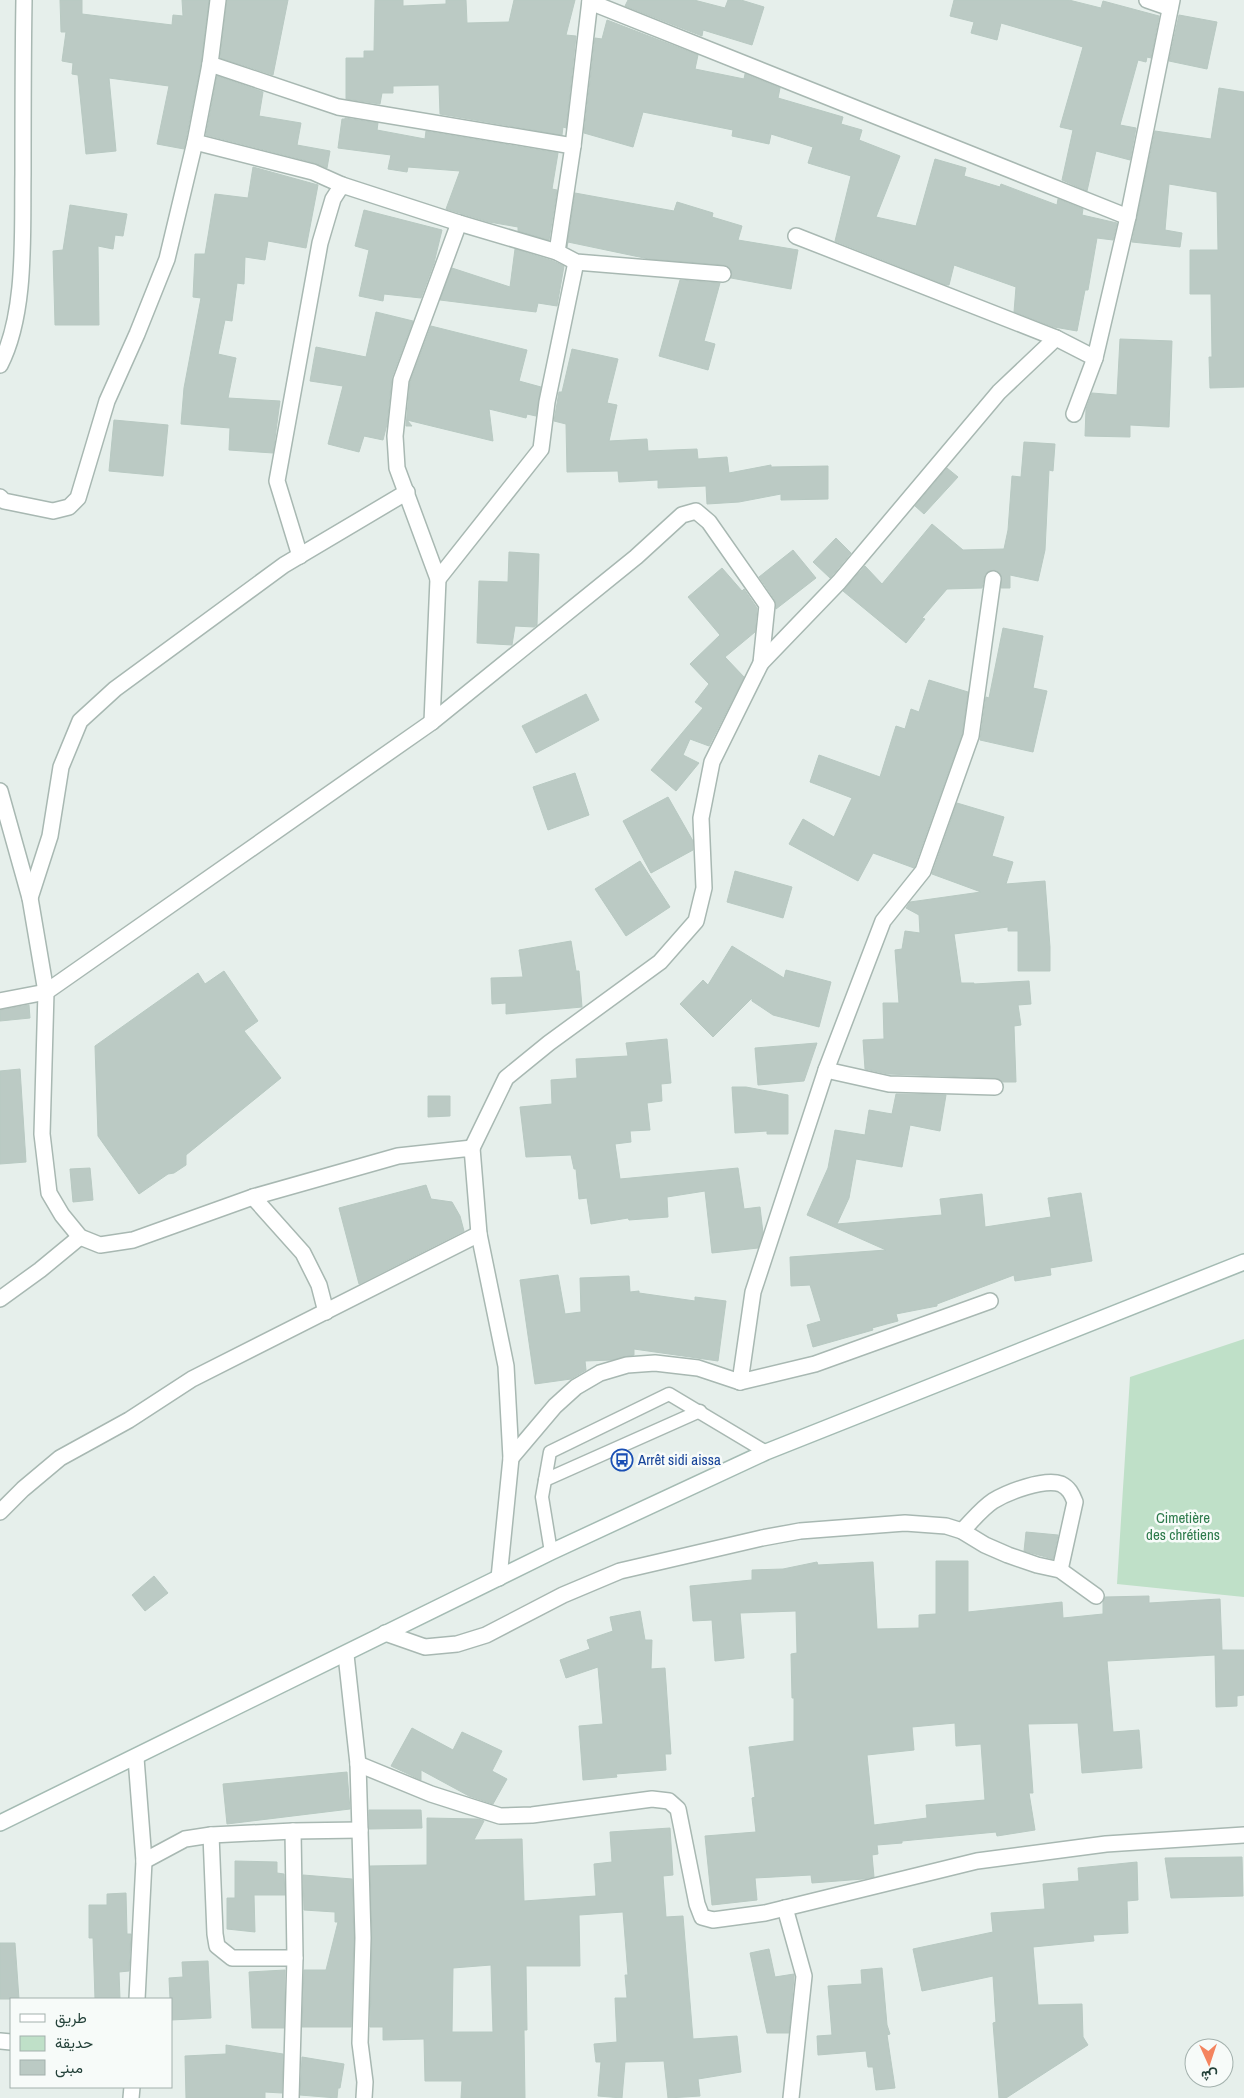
<svg xmlns="http://www.w3.org/2000/svg" width="1244" height="2098" font-family="'Archivo Narrow',Vazirmatn,sans-serif">
	<style>
		.green { fill: #bfe0c8 }
		.building { fill: #bbcac4; stroke: #b8c9c2; fill-rule: evenodd }
		.lines { fill: none; stroke-linecap: round; stroke-linejoin: round }
		.service-casing { stroke: #a8b8b2; stroke-width: 15 }
		.minor-casing { stroke: #a8b8b2; stroke-width: 18 }
		.secondary-casing { stroke: #a4bbb3; stroke-width: 18 }
		.service { stroke: #fff; stroke-width: 12 }
		.minor { stroke: #fff; stroke-width: 15 }
		.secondary { stroke: #fff; stroke-width: 15 }
		.labels { text-anchor: middle; stroke-width: 5; stroke-linejoin: round; paint-order: stroke }
		.transit-label { font-size: 15px; fill: #164399; stroke: #f7fbf9; text-anchor: start }
		.park-label { font-size: 15px; fill: #2d7a4b; stroke: #f7fbf9 }
	</style>
	<rect width="100%" height="100%" fill="#e6efeb"/>
	<polygon class="green" points="1244,1339 1244,1597 1117,1584 1130,1377"/>
	<g class="building">
		<polygon points="60,0 82,0 82,14 172,25 173,15 183,16 182,0 209,0 201,63 184,149 157,144 169,86 109,78 116,151 86,154 78,75 72,74 73,63 62,61 66,32 61,32"/>
		<polygon points="227,0 288,0 273,75 220,58"/>
		<polygon points="375,0 403,0 403,6 446,4 446,0 466,0 467,23 509,22 514,0 575,0 566,35 576,36 566,128 563,127 562,135 440,114 439,85 393,86 393,93 382,93 380,104 346,99 346,58 364,58 364,51 374,51"/>
		<polygon points="628,0 694,0 725,8 728,0 741,0 764,7 752,45 703,30 702,36 625,6"/>
		<polygon points="954,0 1069,0 1101,8 1103,1 1159,16 1151,58 1147,57 1146,62 1138,60 1120,125 1136,128 1130,160 1096,151 1087,191 1062,180 1073,130 1060,127 1083,47 1001,23 997,40 971,33 974,22 950,16"/>
		<polygon points="1179,15 1217,22 1207,69 1169,61"/>
		<polygon points="607,20 698,55 695,69 744,79 745,74 780,88 778,98 843,117 841,124 862,130 859,140 900,156 876,217 916,226 935,159 966,168 964,176 1000,187 1001,184 1057,205 1058,199 1083,209 1082,215 1117,223 1113,240 1097,238 1088,290 1085,290 1077,331 1054,327 1014,312 1016,287 954,265 949,285 946,285 835,241 851,176 808,163 813,147 771,134 769,144 732,136 733,130 643,112 633,147 584,133 595,38 602,39"/>
		<polygon points="217,76 263,92 259,116 301,123 297,145 330,151 327,168 315,163 206,135"/>
		<polygon points="1219,88 1244,92 1244,387 1210,388 1209,357 1212,357 1211,294 1190,294 1190,250 1218,250 1217,192 1169,184 1165,230 1182,233 1180,247 1132,242 1155,131 1211,139"/>
		<polygon points="345,118 378,123 377,130 425,139 426,131 431,132 558,153 552,189 557,190 549,240 518,231 518,227 489,222 446,209 460,171 408,167 407,172 388,169 391,155 338,148 342,119 345,119"/>
		<polygon points="253,167 318,185 306,248 268,241 265,260 245,257 244,284 237,283 232,321 225,320 218,354 236,358 228,398 280,401 273,453 229,450 230,428 181,424 184,388 201,298 193,297 195,254 205,254 215,194 248,198"/>
		<polygon points="575,193 674,211 677,202 713,213 712,217 742,226 738,240 798,250 791,289 731,278 731,270 724,265 649,259 568,242 567,247"/>
		<polygon points="70,205 127,214 123,236 115,235 113,249 98,246 99,325 55,325 53,251 63,250"/>
		<polygon points="364,210 442,230 434,263 421,298 384,294 383,301 359,296 369,250 355,246"/>
		<polygon points="515,249 553,261 564,266 557,306 538,303 536,312 440,300 452,268 510,287"/>
		<polygon points="680,280 720,283 704,341 715,344 708,370 659,356"/>
		<polygon points="376,312 413,321 392,377 387,424 383,440 364,436 359,452 328,444 343,386 310,381 316,347 366,357"/>
		<polygon points="431,326 527,350 519,381 541,387 536,416 527,414 526,418 489,409 493,441 407,420 412,426 406,426 410,382"/>
		<polygon points="1120,339 1172,341 1169,427 1130,425 1130,437 1085,436 1086,409 1092,393 1117,395"/>
		<polygon points="572,349 618,359 607,403 617,405 609,441 647,439 648,451 697,449 698,459 727,457 729,473 771,465 771,467 828,466 828,499 781,500 781,494 739,502 707,504 706,486 658,488 658,480 619,482 618,471 567,472 566,424 554,421 559,392 562,392"/>
		<polygon points="114,420 168,425 163,476 109,471"/>
		<polygon points="1024,442 1055,444 1053,471 1049,470 1045,550 1038,581 1010,575 1010,588 1001,588 1001,575 994,570 985,574 982,588 947,589 922,618 925,619 906,643 843,591 865,566 882,584 932,524 963,550 1004,549 1008,530 1012,476 1021,477"/>
		<polygon points="947,468 958,477 924,514 915,506"/>
		<polygon points="836,538 851,553 830,578 813,562"/>
		<polygon points="793,550 816,578 776,609 775,600 759,577"/>
		<polygon points="509,552 539,554 537,625 534,627 515,626 512,645 477,643 479,581 508,582"/>
		<polygon points="722,568 742,591 744,589 757,608 755,632 725,657 744,677 709,746 690,739 683,755 699,763 676,791 651,770 703,708 695,702 709,684 690,664 720,635 688,597"/>
		<polygon points="1003,628 1043,636 1033,688 1047,691 1033,752 980,740 986,697 989,698"/>
		<polygon points="929,680 968,692 962,734 914,868 873,853 858,881 789,844 803,819 834,837 852,798 810,782 819,755 880,777 896,726 905,729 911,709 919,712"/>
		<polygon points="586,694 599,720 536,753 522,726"/>
		<polygon points="575,773 589,815 548,830 533,787"/>
		<polygon points="668,797 693,841 693,850 651,873 623,821"/>
		<polygon points="957,803 1004,817 992,856 1013,862 1006,884 1045,881 1050,947 1050,971 1018,971 1018,931 1008,931 1008,927 954,934 961,983 974,983 974,984 1029,981 1031,1004 1018,1005 1021,1025 1014,1026 1016,1082 1003,1082 995,1078 888,1074 865,1069 863,1040 884,1039 883,1003 899,1003 895,950 902,949 905,931 920,933 919,915 906,908 910,902 981,892 932,874"/>
		<polygon points="640,861 670,907 626,936 595,889"/>
		<polygon points="735,871 792,887 783,918 727,902"/>
		<polygon points="571,941 576,971 579,971 582,1007 506,1014 506,1003 492,1004 491,978 523,977 519,950"/>
		<polygon points="732,946 784,978 786,970 831,982 819,1027 773,1015 752,1001 752,998 713,1037 680,1004 703,980 708,985"/>
		<polygon points="224,971 258,1021 244,1031 281,1078 186,1155 186,1165 174,1173 168,1174 139,1194 98,1136 95,1046 198,973 205,984"/>
		<polygon points="29,1005 30,1018 0,1021 0,1010"/>
		<polygon points="667,1039 671,1083 661,1084 662,1101 647,1103 650,1130 630,1131 631,1142 615,1144 620,1179 738,1168 744,1209 760,1207 763,1233 758,1248 712,1253 705,1191 667,1197 668,1217 629,1220 628,1218 591,1224 587,1198 579,1199 576,1169 574,1169 571,1155 526,1157 520,1107 552,1104 551,1080 577,1078 576,1059 628,1056 626,1043"/>
		<polygon points="817,1043 804,1081 758,1085 755,1048"/>
		<polygon points="20,1069 26,1162 0,1164 0,1071"/>
		<polygon points="732,1087 746,1087 788,1095 788,1134 767,1134 767,1131 735,1133"/>
		<polygon points="896,1094 946,1095 940,1131 910,1125 902,1167 856,1159 849,1198 837,1224 942,1215 940,1199 982,1194 985,1227 1051,1217 1048,1198 1081,1193 1092,1261 1050,1268 1051,1275 1015,1281 1014,1275 937,1304 937,1306 896,1314 898,1321 872,1328 873,1330 813,1347 807,1325 821,1321 810,1285 791,1286 790,1257 886,1250 807,1215 828,1168 835,1130 865,1135 869,1110 892,1114"/>
		<polygon points="428,1096 450,1096 450,1116 428,1117"/>
		<polygon points="90,1168 93,1200 73,1202 70,1169"/>
		<polygon points="426,1185 431,1199 452,1202 460,1216 464,1231 359,1284 339,1208"/>
		<polygon points="558,1275 565,1314 581,1312 580,1278 629,1276 630,1292 639,1291 639,1293 695,1301 695,1297 726,1301 718,1361 634,1349 634,1355 612,1360 585,1361 586,1370 571,1379 535,1384 520,1280"/>
		<polygon points="1026,1532 1058,1535 1053,1559 1024,1551"/>
		<path d="M936,1561H968V1612L1062,1602L1063,1618L1103,1614V1602L1105,1597L1149,1596V1603L1220,1599L1222,1650H1244V1695L1237,1696V1706L1216,1707L1215,1655L1107,1661L1113,1732L1139,1730L1142,1768L1082,1773L1078,1723L1028,1724L1033,1793H1029L1035,1830L997,1836L996,1832L902,1841V1843L877,1845L878,1854L872,1855L874,1877L863,1879L812,1883L811,1875L755,1878L757,1900L712,1905L705,1836L756,1832L752,1798L755,1797L749,1747L794,1741V1698H792L791,1654L797,1653L796,1611L740,1613L744,1658L715,1661L712,1620L693,1621L690,1586L752,1580V1570L783,1569L817,1562L818,1565L873,1562L877,1629L919,1628V1615L936,1614ZM955,1723L956,1746L981,1744L985,1800L926,1805L927,1818L874,1825L867,1755L914,1750L912,1727Z"/>
		<polygon points="154,1576 168,1593 145,1611 132,1595"/>
		<polygon points="640,1611 645,1640 652,1640 651,1669 665,1668 671,1754 665,1754 666,1770 616,1774 617,1777 583,1780 579,1726 603,1724 598,1667 566,1678 560,1660 590,1649 587,1640 613,1631 610,1617"/>
		<polygon points="412,1728 453,1750 462,1732 502,1751 492,1771 507,1779 493,1804 469,1796 421,1770 421,1780 391,1766"/>
		<polygon points="347,1772 350,1809 227,1824 223,1784"/>
		<polygon points="369,1810 421,1810 422,1828 369,1829"/>
		<path d="M427,1818L478,1819L484,1821L474,1840L522,1839L524,1901L596,1896L594,1864L612,1862L610,1832L670,1828L673,1875L663,1876L666,1917L683,1916L693,2039L737,2036L741,2072L698,2079L700,2096L668,2098L664,2061L625,2062L622,2098L598,2096L601,2062H596L594,2044L617,2042L615,1998H627L625,1975H628L623,1912L579,1915L580,1966H526L527,2030H524L525,2098H461L462,2081H425L424,2039L383,2040V2027H370L372,1938L370,1866L427,1865ZM491,1965L493,2032H452L453,1968Z"/>
		<polygon points="1242,1857 1243,1896 1171,1898 1165,1858"/>
		<polygon points="235,1861 277,1862 277,1873 284,1874 285,1895 254,1895 255,1932 227,1929 227,1898 235,1898"/>
		<polygon points="1137,1862 1138,1900 1127,1901 1128,1933 1093,1935 1094,1941 1033,1947 1038,2005 1082,2004 1083,2037 1088,2045 1006,2098 999,2098 993,2023 996,2022 993,1976 922,1991 913,1949 993,1932 991,1913 1045,1909 1043,1884 1079,1881 1078,1868"/>
		<polygon points="303,1875 352,1879 354,1938 351,2027 302,2027 304,1970 326,1970 338,1922 335,1922 335,1912 304,1910"/>
		<polygon points="126,1893 127,1934 131,1934 129,1971 119,1972 120,1999 95,1999 93,1938 89,1938 89,1905 107,1905 107,1894"/>
		<polygon points="0,1943 15,1943 19,1999 0,1999"/>
		<polygon points="769,1949 775,1977 794,1974 794,1977 789,2033 767,2033 750,1953"/>
		<polygon points="208,1961 211,2018 171,2020 169,1978 183,1977 182,1962"/>
		<polygon points="882,1968 887,2025 890,2034 887,2035 895,2088 876,2090 873,2067 868,2067 866,2051 818,2055 817,2036 832,2035 828,1986 862,1984 861,1970"/>
		<polygon points="285,1970 284,2028 252,2028 249,1972"/>
		<polygon points="226,2045 283,2054 282,2093 265,2092 265,2098 186,2098 185,2056 226,2054"/>
		<polygon points="302,2057 344,2064 340,2088 338,2088 337,2098 300,2095"/>
	</g>
	<g class="lines">
		<g class="service-casing">
			<g id="service">
				<polyline points="545,1480 700,1411"/>
				<polyline points="551,1552 542,1497 550,1452 669,1394 766,1452"/>
			</g>
		</g>
		<g class="minor-casing">
			<g id="minor">
				<polyline points="218,0 210,64 338,107 573,146"/>
				<polyline points="1147,0 1170,8"/>
				<polyline points="590,2 1128,217"/>
				<polyline points="195,142 313,172 342,185"/>
				<polyline points="459,223 401,380 395,436 397,468 438,579 541,449 547,402 576,262"/>
				<polyline points="796,236 1056,338 1095,358"/>
				<polyline points="557,252 573,146 590,0"/>
				<path d="M0,365C27,313 22,232 23,174C23,116 23,58 24,0"/>
				<polyline points="1074,414 1095,358 1128,217 1172,0"/>
				<polyline points="0,497 4,501 53,511 69,507 78,498 107,401 137,334 167,259 195,142 210,64"/>
				<polyline points="300,556 277,481 320,243 333,199 342,185 459,223 557,252 576,262 723,274"/>
				<polyline points="761,663 839,582 999,392 1056,338"/>
				<polyline points="432,722 438,579"/>
				<polyline points="0,791 30,898 46,992 42,1134 49,1193 62,1215 80,1237 100,1245 133,1240 253,1197 398,1156 472,1148 479,1234 506,1366 511,1458 499,1578"/>
				<polyline points="30,898 50,836 61,767 80,721 115,689 284,565 407,492"/>
				<polyline points="0,1001 46,992 432,722 636,557 682,515 696,511 709,522 767,605 761,663 712,762 701,818 704,888 696,921 660,962 549,1043 506,1078 472,1148"/>
				<polyline points="826,1070 889,1084 995,1087"/>
				<polyline points="253,1197 303,1253 319,1285 326,1312"/>
				<polyline points="0,1299 40,1270 80,1237"/>
				<polyline points="740,1382 753,1292 826,1070 883,921 923,871 971,736 993,579"/>
				<polyline points="511,1458 555,1406 576,1387 600,1373 627,1365 655,1363 698,1368 740,1382 815,1364 990,1301"/>
				<polyline points="0,1512 23,1489 60,1458 129,1420 192,1379 479,1234"/>
				<path d="M962,1531C972,1521 981,1509 993,1501C1008,1492 1044,1478 1061,1484C1069,1488 1072,1494 1075,1502L1060,1570"/>
				<polyline points="385,1633 425,1647 457,1644 486,1635 563,1595 620,1571 762,1538 800,1531 905,1523 946,1526 962,1531 985,1545 1008,1555 1037,1565 1060,1570 1096,1596"/>
				<polyline points="346,1655 358,1764 360,1830 363,1938 360,2043 365,2082 364,2098"/>
				<polyline points="136,1758 144,1861 137,1999"/>
				<polyline points="358,1764 431,1794 500,1816 532,1815 652,1799 669,1801 678,1809 697,1904 702,1917 713,1920 765,1913 977,1861 1106,1844 1244,1835"/>
				<polyline points="211,1835 215,1934 217,1946 232,1958 295,1958"/>
				<polyline points="144,1861 185,1839 211,1835 293,1831 360,1830"/>
				<polyline points="785,1908 804,1976 791,2098"/>
				<polyline points="0,2041 11,2042"/>
				<polyline points="131,2098 132,2087"/>
				<polyline points="291,2098 295,1958 293,1831"/>
			</g>
		</g>
		<g class="secondary-casing">
			<polyline id="secondary" points="0,1823 551,1552 766,1452 1244,1262"/>
		</g>
		<use href="#service" class="service"/>
		<use href="#minor" class="minor"/>
		<use href="#secondary" class="secondary"/>
	</g>
	<defs>
		<g id="bus-ring" transform="scale(1.125)"><circle r="9.5" fill="#f7fbf9" stroke="#1a4fb4" stroke-width="1.5"/><path d="M-5-6H5V4H4V6H2V4H-2V6H-4V4H-5ZM-3.5-4V0h7V-4ZM-3.5 1.2v1.5H-2V1.2ZM2 1.2v1.5H3.5V1.2Z" fill="#1a4fb4"/></g>
	</defs>
	<g fill-rule="evenodd">
		<use href="#bus-ring" x="622" y="1460"/>
	</g>
	<g class="labels">
		<g class="transit-label">
			<text x="638" y="1465">Arrêt sidi aissa</text>
		</g>
		<g class="park-label">
			<text x="1183" y="1523">Cimetière<tspan x="1183" dy="17">des chrétiens</tspan></text>
		</g>
	</g>
	<rect x="10" y="1998" width="162" height="90" fill="#f7fbf9" stroke="#a3b1ad"/>
	<rect x="20" y="2014" width="25" height="8" fill="#ffffff" stroke="#a3b1ad"/>
	<text x="55" y="2023" font-size="15" fill="#24423a">طريق</text>
	<rect x="20" y="2036" width="25" height="15" fill="#bfe0c8" stroke="#a3b1ad"/>
	<text x="55" y="2048" font-size="15" fill="#24423a">حديقة</text>
	<rect x="20" y="2060" width="25" height="15" fill="#bbcac4" stroke="#a3b1ad"/>
	<text x="55" y="2073" font-size="15" fill="#24423a">مبنى</text>
	<g transform="translate(1209 2063) rotate(177)"><circle r="24" fill="#f7fbf9" stroke="#a3b1ad"/>
	<path d="M0-4L9 19L0 12L-9 19Z" fill="#f4845f"/>
	<text y="-8" font-size="14" font-weight="bold" text-anchor="middle" fill="#24423a">ش</text>
	</g>
</svg>
